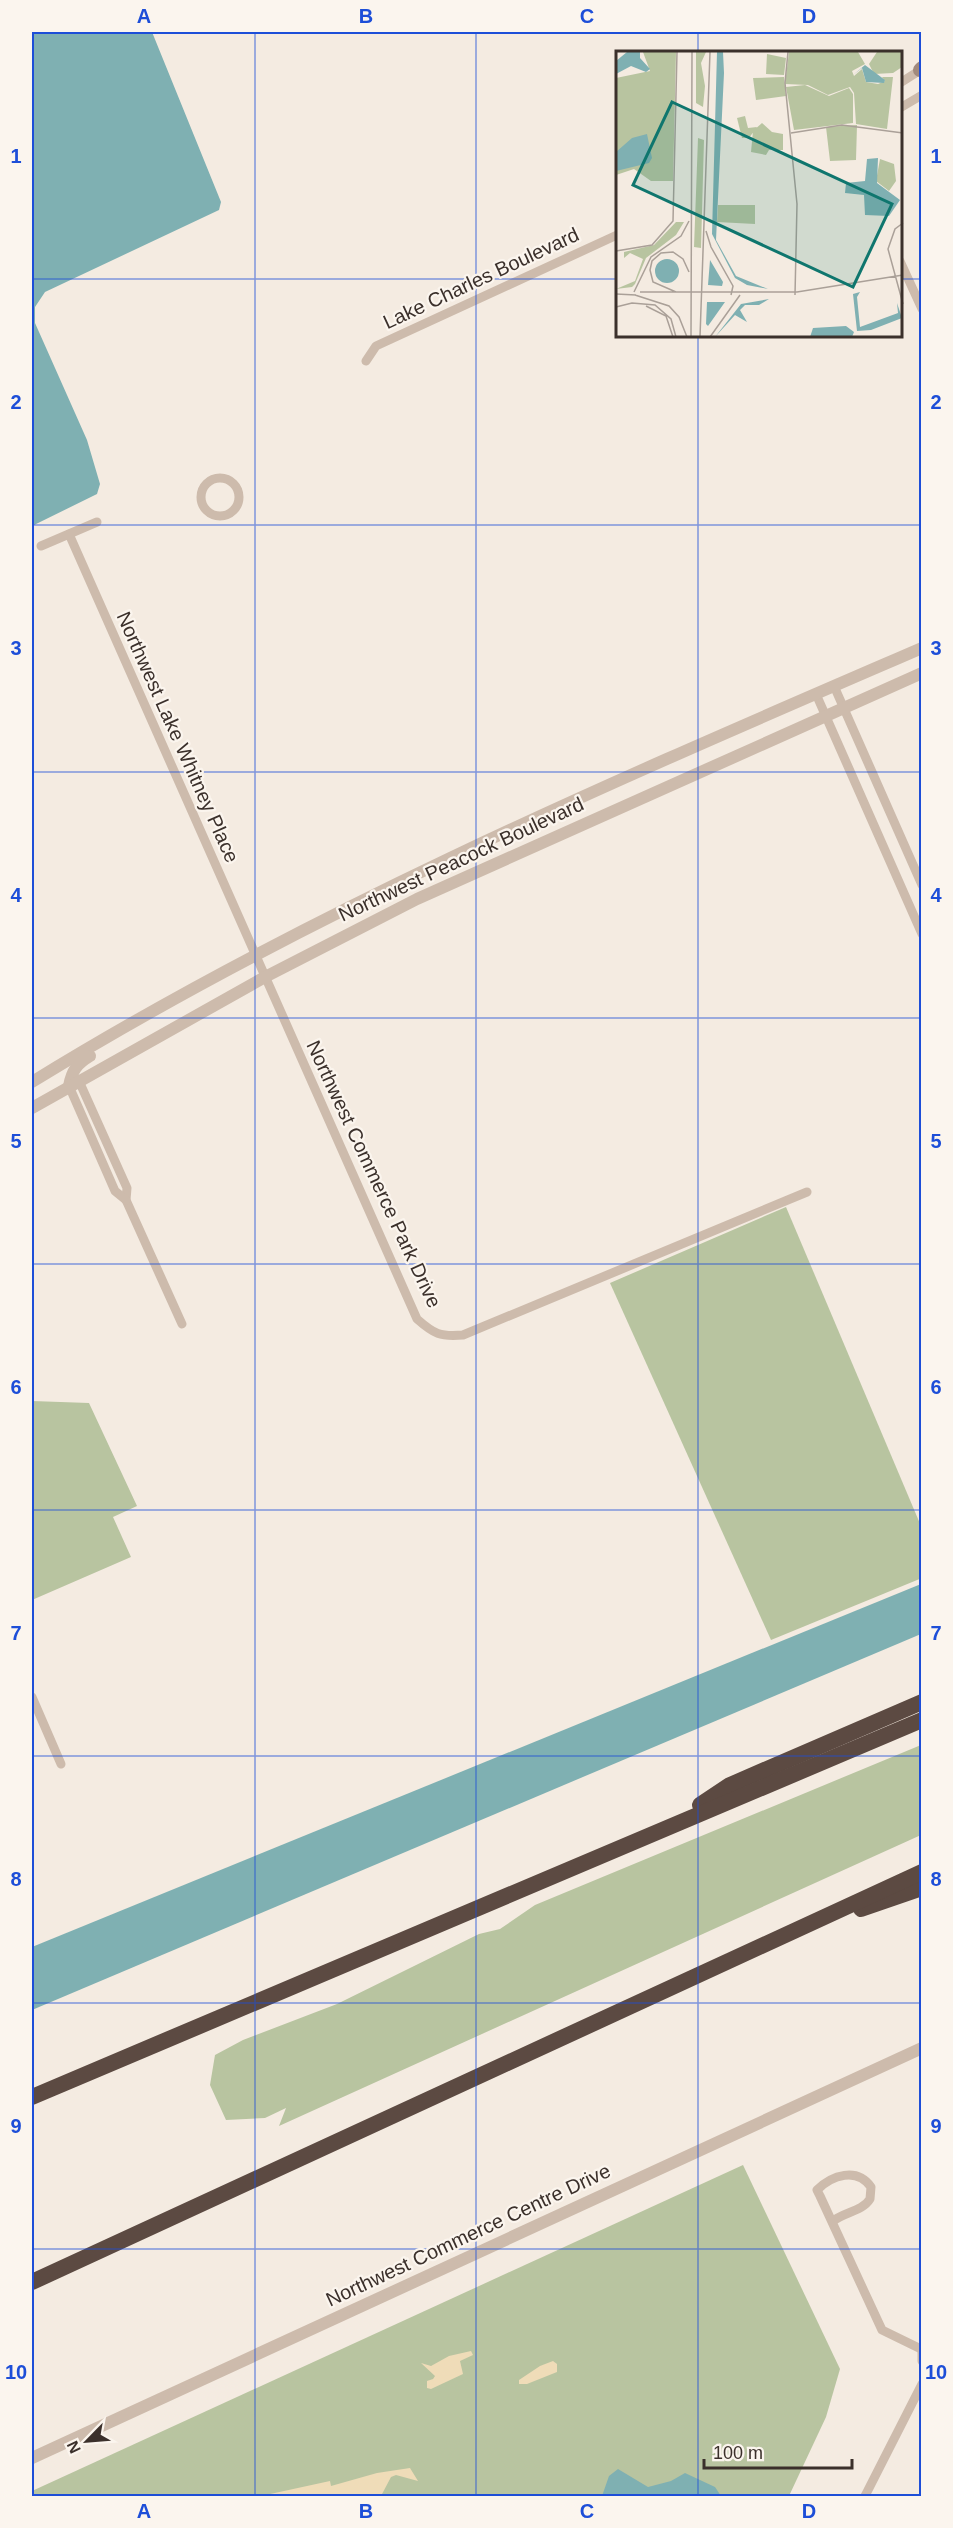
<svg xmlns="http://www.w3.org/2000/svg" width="953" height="2528" font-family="Arial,sans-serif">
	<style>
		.green { fill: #b8c4a0 }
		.sand { fill: #efdcb8 }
		.water { fill: #7fb0b2 }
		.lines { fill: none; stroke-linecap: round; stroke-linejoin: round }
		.minor { stroke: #cdbbac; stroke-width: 9 }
		.tertiary { stroke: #cdbbac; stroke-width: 12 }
		.secondary { stroke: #a18a7d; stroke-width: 14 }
		.motorway { stroke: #5c4a42; stroke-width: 16 }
		.grid { fill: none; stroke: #1d4ed8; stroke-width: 1.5; stroke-opacity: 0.55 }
		.labels { text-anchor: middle; stroke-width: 4.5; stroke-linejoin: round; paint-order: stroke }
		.street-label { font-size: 20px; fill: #3b302b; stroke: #fbf5ee }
		.inset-road { fill: none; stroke: #aaa098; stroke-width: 1.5 }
		.view { fill: #0f766e; fill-opacity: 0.15; stroke: #0f766e; stroke-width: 3 }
		.inset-edge { fill: none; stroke: #3b302b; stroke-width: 3 }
		.neatline { fill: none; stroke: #1d4ed8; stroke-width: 2 }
		.grid-label { font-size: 20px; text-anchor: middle; font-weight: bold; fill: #1d4ed8 }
	</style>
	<rect width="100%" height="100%" fill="#f4ebe1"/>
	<g class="green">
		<polygon points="786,1207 921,1526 922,1578 771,1640 610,1283"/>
		<polygon points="32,1401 89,1403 137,1506 113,1517 131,1557 32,1600"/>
		<polygon points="921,1745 921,1835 279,2126 286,2108 265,2118 226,2120 210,2085 215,2055 243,2040 337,2004 479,1934 500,1929 535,1905"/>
		<polygon points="743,2165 840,2369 826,2417 789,2496 32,2496 32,2491"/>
	</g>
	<g class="sand">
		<polygon points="471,2351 473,2355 460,2361 463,2374 431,2389 427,2388 427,2381 433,2379 435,2376 421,2363 431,2366 449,2356"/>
		<polygon points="553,2361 557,2364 557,2372 527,2384 519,2384 519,2380 540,2366"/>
		<polygon points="410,2468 418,2481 396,2475 391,2477 381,2496 261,2496 330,2481 331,2486 377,2473"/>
	</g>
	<g class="water">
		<polygon points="32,32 152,32 221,202 219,210 45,292 35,307 35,323 87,440 100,484 97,494 32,526"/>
		<polygon points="921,1584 921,1634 32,2010 32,1947"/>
		<polygon points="618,2469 648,2487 671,2481 685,2473 715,2487 721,2496 602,2496 609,2476"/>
	</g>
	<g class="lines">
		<g class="minor">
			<polyline points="900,83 922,69"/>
			<polyline points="900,108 922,95"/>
			<polyline points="900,261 922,309"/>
			<polyline points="366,361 376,346 617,235"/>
			<circle cx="220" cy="497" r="19"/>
			<path d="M69,534L417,1319C434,1334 440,1337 463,1335L807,1192"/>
			<polyline points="41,546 97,522"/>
			<polyline points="834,686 922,885"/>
			<polyline points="816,694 922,934"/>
			<polyline points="79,1081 127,1188 126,1200 182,1324"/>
			<polyline points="69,1086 115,1191 126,1200"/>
			<polyline points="32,1697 61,1764"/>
			<path d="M832,2222C843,2212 862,2212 870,2199L871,2187C857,2167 832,2175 817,2190L820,2196L882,2330L921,2349"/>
			<polyline points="922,2348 922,2361"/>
			<polyline points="865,2496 922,2384"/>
		</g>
		<g class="tertiary">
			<path d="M32,1082C313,909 619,779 922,648"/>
			<path d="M69,1086C72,1070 77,1064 90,1056"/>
			<polyline points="32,1108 265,977 417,899 922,673"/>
			<polyline points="32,2458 922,2048"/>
		</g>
		<polyline class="secondary" points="920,70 922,68"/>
		<g class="motorway">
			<polyline points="700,1805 730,1785 922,1702"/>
			<polyline points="861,1909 922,1888"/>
			<polyline points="32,2097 922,1720"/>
			<polyline points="32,2282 922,1872"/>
		</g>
	</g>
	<path class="grid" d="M255,32V2496M476,32V2496M698,32V52M32,279H617M900,279H922M698,336V2496M32,525H922M32,772H922M32,1018H922M32,1264H922M32,1510H922M32,1756H922M32,2003H922M32,2249H922"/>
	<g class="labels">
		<g class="street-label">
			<text transform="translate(481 278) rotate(-25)" y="7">Lake Charles Boulevard</text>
			<text transform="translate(178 737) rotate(66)" y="7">Northwest Lake Whitney Place</text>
			<text transform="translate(461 859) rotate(-25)" y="7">Northwest Peacock Boulevard</text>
			<text transform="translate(374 1174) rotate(65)" y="7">Northwest Commerce Park Drive</text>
			<text transform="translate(468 2235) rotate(-25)" y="7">Northwest Commerce Centre Drive</text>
		</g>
	</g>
	<g transform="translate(616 51)">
		<rect width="286" height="286" fill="#f4ebe1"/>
		<path d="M27,1H60L57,130H35L18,118L0,124V27L34,20ZM80,1H90L85,12L89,35L87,56L80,52ZM173,1H242L249,13L236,20L238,25L246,18L250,31L262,33L269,30L266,26H277L271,78L240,73L238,42L234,36L212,44L192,34L169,33ZM261,1H286V16L277,22L258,23L253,13ZM151,3L170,7L168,24L150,23ZM168,26L170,45L140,49L137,27ZM189,34L213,45L233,37L237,43V72L178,79L170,36ZM129,65L132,77L141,76L133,87H126L121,67ZM146,72L156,81L167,83V99H153L150,104L135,101L137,80ZM241,74L240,109L214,110L210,76ZM82,87L88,89L85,197L78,196ZM264,108L278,113L280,130L273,140L260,130ZM102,154H139V173L101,171ZM60,171H68L60,184L30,207L19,233L16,236L0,238L19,230L27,208L14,202L8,207V201L38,194Z" fill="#b8c4a0"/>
		<path d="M11,1H24V7L34,18L30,21L15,15L0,23V10ZM101,1H107L108,22L100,189L120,225L152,238L131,234L119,227L96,183ZM249,14L269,29L268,32L250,31L246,17L237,24ZM31,83L36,107L33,112L0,120V101L16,87ZM262,107L261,132L284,149L273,165L249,164L248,144L229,142L230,132L249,130L251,108ZM39 220a12 12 0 1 1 24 0a12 12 0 1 1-24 0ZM94,209L107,231L106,235L92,234ZM244,241L241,246L244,276L282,262L281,252L286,267L255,279L241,280L237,243ZM153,248L143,254H129L124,259L131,271L119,264L99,286L125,253ZM91,251H109L92,275L90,273ZM230,275L238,281L236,286H194L197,277Z" fill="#7fb0b2"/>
		<path class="inset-road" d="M172,1L169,32L181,153L179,244M175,82L226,74L287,82M287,172L279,178L272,198L287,253M90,180L95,196L117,235L115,244M0,200L36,194L57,170L61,1M18,241L35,206L65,185L73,170M24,241H181L287,224M60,241L37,231L34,219L36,210L45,202L57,201L67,208L73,221M0,243L20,244M19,244L53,255L63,266L71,286M30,255L50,265L57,286M0,256L16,252L39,254L55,268L60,286M75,286L76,1M84,286L94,1M94,286L124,244"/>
		<path class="view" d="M56,51L276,153L237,236L17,134Z"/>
		<rect width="286" height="286" class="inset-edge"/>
	</g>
	<rect width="953" height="2528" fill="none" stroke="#fbf5ee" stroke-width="66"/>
	<g transform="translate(87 2441) rotate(245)" stroke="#fbf5ee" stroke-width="4.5" paint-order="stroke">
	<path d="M0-4.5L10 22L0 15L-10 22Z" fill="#3b302b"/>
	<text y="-9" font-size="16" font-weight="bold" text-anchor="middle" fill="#3b302b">N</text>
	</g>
	<path d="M704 2459v9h148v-9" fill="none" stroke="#3b302b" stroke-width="3"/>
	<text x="713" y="2459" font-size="18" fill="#3b302b" stroke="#fbf5ee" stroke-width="4.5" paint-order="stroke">100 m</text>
	<rect x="33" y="33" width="887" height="2462" class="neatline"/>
	<g class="grid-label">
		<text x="144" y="23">A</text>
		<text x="366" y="23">B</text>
		<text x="587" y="23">C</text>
		<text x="809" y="23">D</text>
		<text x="16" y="163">1</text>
		<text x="936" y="163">1</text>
		<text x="16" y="409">2</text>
		<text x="936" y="409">2</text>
		<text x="16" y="655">3</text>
		<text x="936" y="655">3</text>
		<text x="16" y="902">4</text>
		<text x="936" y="902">4</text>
		<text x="16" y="1148">5</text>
		<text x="936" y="1148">5</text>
		<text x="16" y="1394">6</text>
		<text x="936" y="1394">6</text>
		<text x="16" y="1640">7</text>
		<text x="936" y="1640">7</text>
		<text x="16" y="1886">8</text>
		<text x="936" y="1886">8</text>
		<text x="16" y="2133">9</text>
		<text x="936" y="2133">9</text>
		<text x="16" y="2379">10</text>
		<text x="936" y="2379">10</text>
		<text x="144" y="2518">A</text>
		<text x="366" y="2518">B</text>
		<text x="587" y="2518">C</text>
		<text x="809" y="2518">D</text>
	</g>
</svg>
